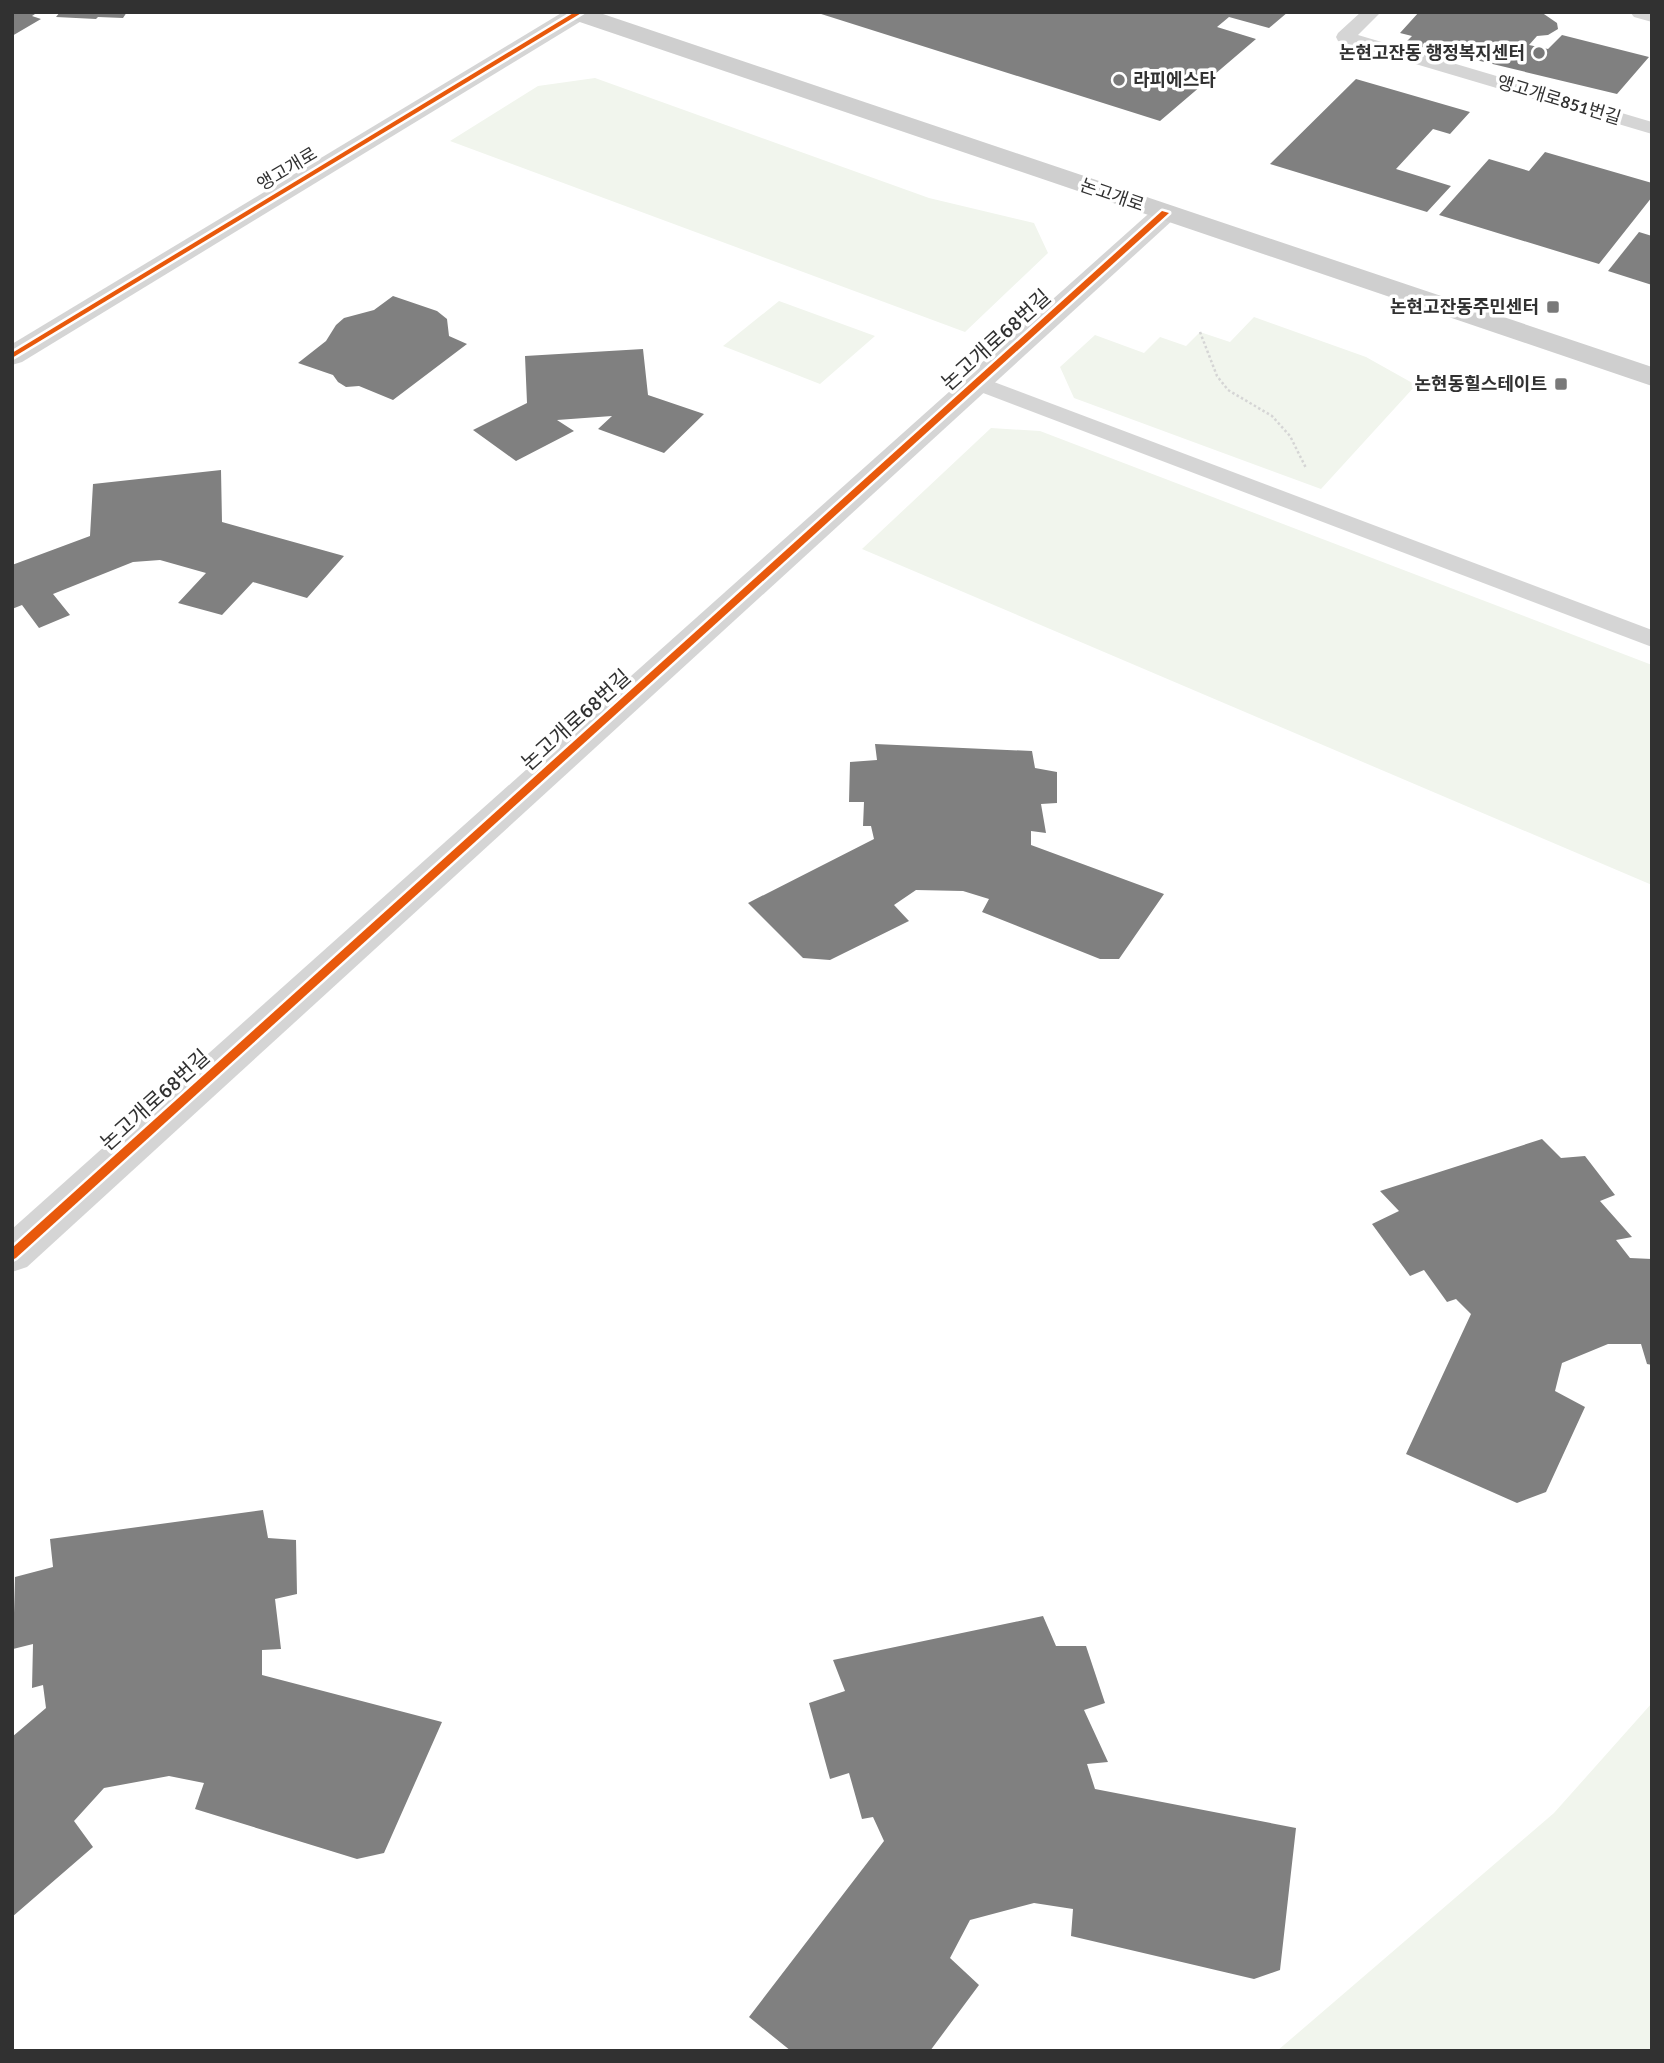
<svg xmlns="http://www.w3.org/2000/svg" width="1664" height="2063" font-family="Signika,'Noto Sans KR',sans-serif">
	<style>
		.green { fill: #f1f5ed }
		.building { fill: #808080 }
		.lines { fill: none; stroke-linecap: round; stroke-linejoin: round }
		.path { stroke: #d5d5d5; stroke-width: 2.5; stroke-dasharray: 2.5 2.5; stroke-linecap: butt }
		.service { fill: #d5d5d5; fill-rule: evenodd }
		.minor { fill: #d5d5d5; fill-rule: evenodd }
		.tertiary { fill: #d5d5d5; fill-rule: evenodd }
		.secondary { fill: #cfcfcf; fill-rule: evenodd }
		.cycleway-casing { stroke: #fff; stroke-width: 5 }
		.cycleway { fill: #e8590c; fill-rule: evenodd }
		.poi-dot { fill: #797979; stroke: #fff; stroke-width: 2.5 }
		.labels { text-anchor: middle; stroke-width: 7; stroke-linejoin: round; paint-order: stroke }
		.far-poi-label { font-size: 18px; font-weight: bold; fill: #313131; stroke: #fff; text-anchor: end }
		.far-street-label { font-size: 18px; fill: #313131; stroke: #fff }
		.street-label { font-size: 21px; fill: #313131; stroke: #fff }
	</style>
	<rect width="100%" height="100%" fill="#fff"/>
	<g class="green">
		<polygon points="595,78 929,198 1034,223 1048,253 965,332 450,141 538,86"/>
		<polygon points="779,301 875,336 820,384 723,346"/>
		<polygon points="1254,317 1366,357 1416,385 1321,489 1074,398 1060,367 1095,335 1144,353 1160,337 1186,346 1200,332 1230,342"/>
		<polygon points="991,428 1040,431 1652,665 1652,885 862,549"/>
		<polygon points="1652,1703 1652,2051 1277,2051 1554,1813"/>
	</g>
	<g class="building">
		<polygon points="12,12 38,12 32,16 41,19 12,36"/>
		<polygon points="60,12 127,12 123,18 98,17 96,19 56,17"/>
		<polygon points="1288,12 1269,28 1229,17 1217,27 1256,39 1160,121 818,13"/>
		<polygon points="1419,12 1541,12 1557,23 1558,29 1548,35 1537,36 1529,45 1548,49 1562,35 1649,57 1617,94 1405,43 1412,36 1400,33"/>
		<polygon points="1356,79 1470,112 1450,134 1433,129 1396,169 1451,186 1427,212 1270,164"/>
		<polygon points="1545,152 1652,183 1652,197 1599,264 1439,215 1489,159 1529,171"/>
		<polygon points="1639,232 1652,236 1652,285 1608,271"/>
		<polygon points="393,296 437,311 447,319 449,336 467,344 393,400 359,386 346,387 338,382 333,375 298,363 326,341 336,325 344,318 374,310"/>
		<polygon points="643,349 648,395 704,414 664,453 598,429 612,416 557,420 574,431 516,461 473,430 527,403 525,356"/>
		<polygon points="221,470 222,522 344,556 307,598 253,582 222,615 178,603 206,573 160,560 133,562 53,594 70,615 39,628 22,605 12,609 12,565 90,536 93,484"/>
		<polygon points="875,744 1032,751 1035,768 1057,772 1057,803 1041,804 1046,833 1031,831 1031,845 1164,894 1119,959 1100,959 982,912 989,899 963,891 916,890 894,905 909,921 830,960 803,958 748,903 874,839 871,826 863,826 864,802 849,802 850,762 877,760"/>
		<polygon points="1542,1139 1561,1158 1585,1156 1615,1195 1600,1201 1632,1237 1616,1240 1630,1258 1652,1259 1652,1365 1647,1364 1641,1344 1608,1344 1562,1363 1555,1391 1585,1407 1546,1492 1517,1503 1406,1454 1471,1314 1456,1299 1447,1302 1424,1270 1410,1276 1372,1224 1399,1211 1380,1191"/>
		<polygon points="263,1510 268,1538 296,1540 297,1594 275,1599 281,1649 262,1650 262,1675 442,1722 384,1853 357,1859 195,1809 204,1783 169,1776 104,1788 74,1821 93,1847 12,1917 12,1737 46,1708 43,1685 32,1688 33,1644 13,1649 15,1577 53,1567 50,1539"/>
		<polygon points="1043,1616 1056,1646 1086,1646 1105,1703 1084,1710 1108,1762 1087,1764 1095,1789 1296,1828 1280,1970 1254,1979 1071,1936 1073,1909 1034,1903 970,1920 950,1958 979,1985 930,2051 791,2051 749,2017 884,1841 873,1817 862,1819 849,1773 830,1779 809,1703 845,1691 833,1660"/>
	</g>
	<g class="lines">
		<polyline class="path" points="1200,332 1217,376 1228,390 1272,416 1290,436 1306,468"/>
		<g class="service">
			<polygon points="1361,12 1381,12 1358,35 1652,122 1652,134 1338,41 1336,37 1338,33"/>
			<polygon points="978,376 1652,630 1652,647 970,388 967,383 970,378"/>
		</g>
		<g class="minor">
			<polygon points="1630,12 1652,12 1652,22 1634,17"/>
			<polygon points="1165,205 1174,207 1178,213 1174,219 27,1267 12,1272 12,1229 1156,207"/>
		</g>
		<polygon class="tertiary" points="563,12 592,12 588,17 22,362 12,365 12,344"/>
		<polygon class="secondary" points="561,12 597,12 1652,367 1652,386 565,17"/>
		<g class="cycleway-casing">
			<g id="cycleway">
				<polygon points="575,12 583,12 12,358 12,353"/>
				<polygon points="1162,211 1169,213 16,1258 12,1260 12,1248"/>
			</g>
		</g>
		<use href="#cycleway" class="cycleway"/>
	</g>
	<g class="poi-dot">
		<circle cx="1539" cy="53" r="7"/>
		<circle cx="1119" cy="80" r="7"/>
		<rect x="1546" y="300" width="14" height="14" rx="3.5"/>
		<rect x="1554" y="377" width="14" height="14" rx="3.5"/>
	</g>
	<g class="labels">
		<g class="far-poi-label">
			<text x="1525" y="59">논현고잔동 행정복지센터</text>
			<text x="1133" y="86" text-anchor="start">라피에스타</text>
			<text x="1539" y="313">논현고잔동주민센터</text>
			<text x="1547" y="390">논현동힐스테이트</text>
		</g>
		<g class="far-street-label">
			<text transform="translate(1559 100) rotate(17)" y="6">앵고개로851번길</text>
			<text transform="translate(287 169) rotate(-31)" y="6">앵고개로</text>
			<text transform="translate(1112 195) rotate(19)" y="6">논고개로</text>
		</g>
		<g class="street-label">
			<text transform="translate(996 340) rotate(-42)" y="7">논고개로68번길</text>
			<text transform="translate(576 720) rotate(-42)" y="7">논고개로68번길</text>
			<text transform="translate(155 1100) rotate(-42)" y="7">논고개로68번길</text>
		</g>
	</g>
	<rect width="1664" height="2063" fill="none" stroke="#313131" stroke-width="28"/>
</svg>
